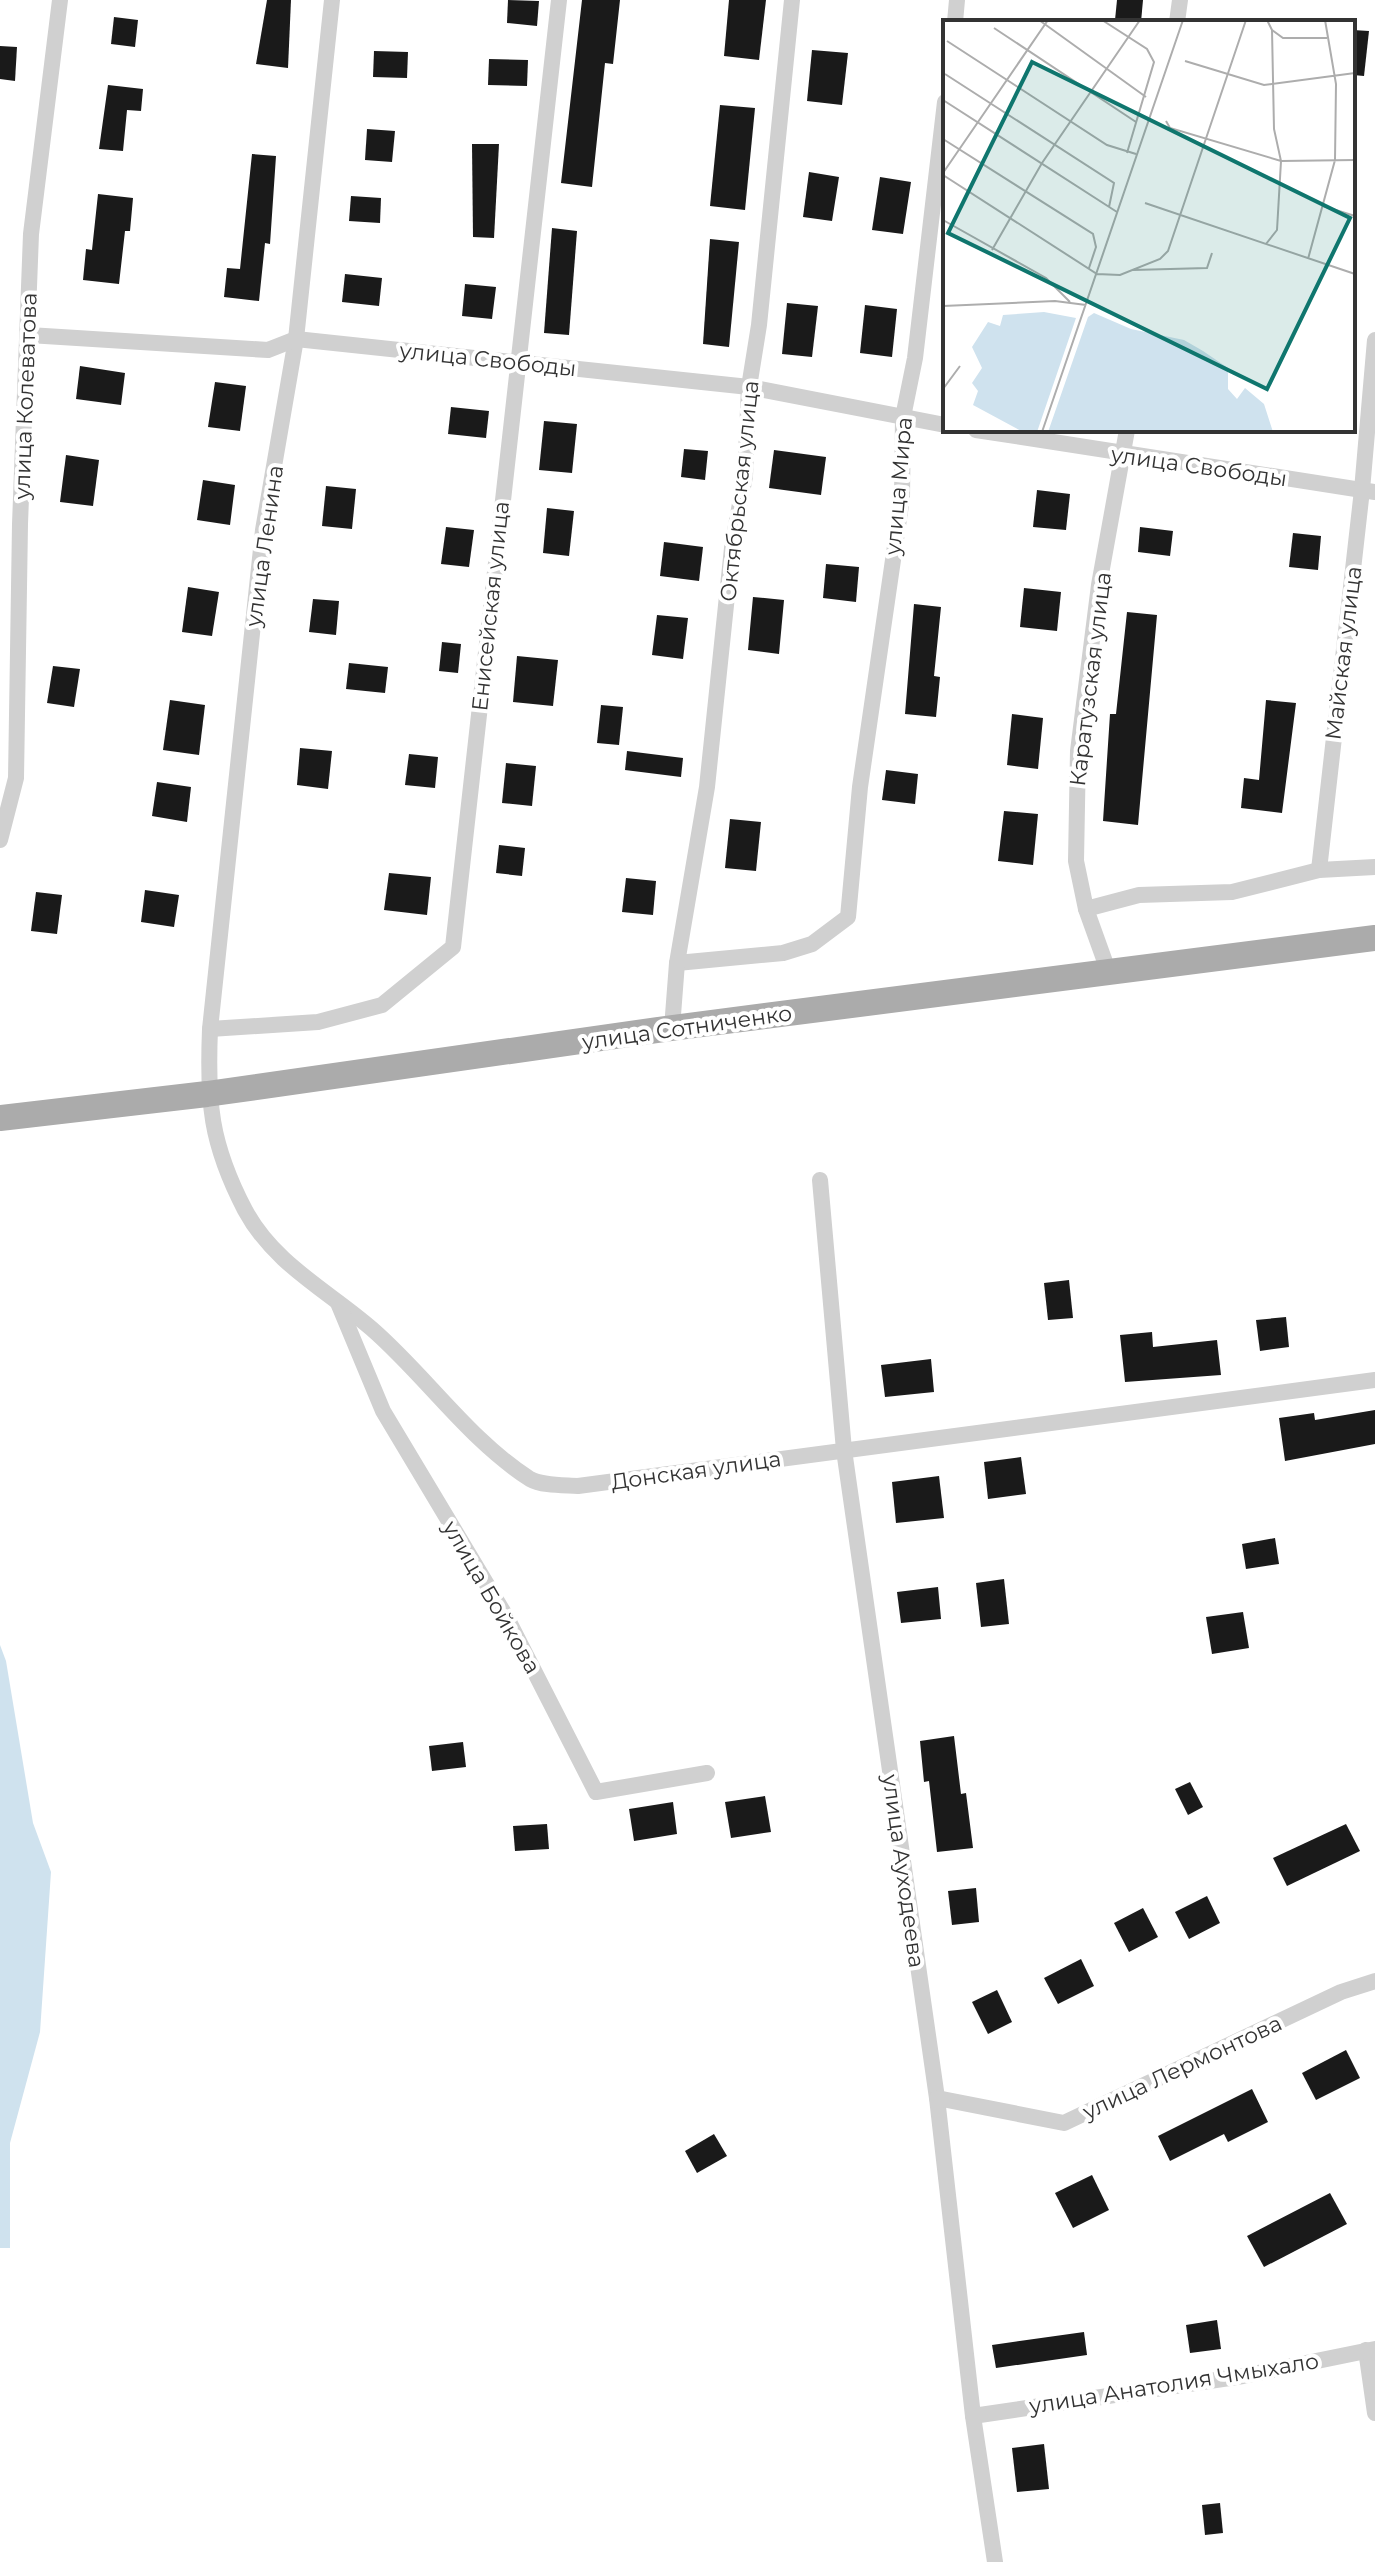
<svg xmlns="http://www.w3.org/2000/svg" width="1375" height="2562" font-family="Montserrat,sans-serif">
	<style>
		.water { fill: #cfe2ee }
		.building { fill: #1a1a1a }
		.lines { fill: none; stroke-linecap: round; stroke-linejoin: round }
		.minor { stroke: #d0d0d0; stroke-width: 16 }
		.primary { stroke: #ababab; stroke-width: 26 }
		.labels { text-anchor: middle; stroke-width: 8; stroke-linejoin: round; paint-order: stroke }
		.street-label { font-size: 22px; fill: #333; stroke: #fff }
		.inset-road { fill: none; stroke: #adadad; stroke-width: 2 }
		.view { fill: #0f766e; fill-opacity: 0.15; stroke: #0f766e; stroke-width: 4 }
		.inset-edge { fill: none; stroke: #333; stroke-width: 4 }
	</style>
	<rect width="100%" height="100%" fill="#fff"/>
	<polygon class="water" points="0,1645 6,1661 33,1823 51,1872 40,2032 10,2143 10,2248 0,2248"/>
	<g class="building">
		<polygon points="267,0 291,0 288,68 256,64"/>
		<polygon points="508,0 539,1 537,26 507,23"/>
		<polygon points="582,0 620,0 613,64 605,63 592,187 561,183"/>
		<polygon points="729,0 766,0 759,60 724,56"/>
		<polygon points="1117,0 1143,0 1141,22 1115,20"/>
		<polygon points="114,17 138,20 135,47 111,44"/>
		<polygon points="1353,30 1369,31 1364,76 1353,75"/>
		<polygon points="0,46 17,47 15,81 0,79"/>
		<polygon points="812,50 848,53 842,105 807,101"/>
		<polygon points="374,51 408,52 407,78 373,77"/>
		<polygon points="489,59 528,60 527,86 488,85"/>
		<polygon points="108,85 143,89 141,111 127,110 123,151 99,149"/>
		<polygon points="720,105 755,108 745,210 710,206"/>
		<polygon points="367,129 395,131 392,162 365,160"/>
		<polygon points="472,144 499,144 494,238 473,237"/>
		<polygon points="252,154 276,156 270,244 265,243 259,301 224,297 227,268 240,269"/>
		<polygon points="809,172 839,177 832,221 803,217"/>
		<polygon points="880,177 911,182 903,234 872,230"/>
		<polygon points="98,194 133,198 130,231 125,231 119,284 83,280 86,249 92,250"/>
		<polygon points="351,196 381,198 380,223 349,221"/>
		<polygon points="552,228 577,231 569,335 544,333"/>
		<polygon points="710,239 739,242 729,347 703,344"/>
		<polygon points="345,274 382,278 379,306 342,302"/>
		<polygon points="465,284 496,287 492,319 462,316"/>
		<polygon points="787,303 818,306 812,357 782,354"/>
		<polygon points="865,305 897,309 892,357 860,353"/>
		<polygon points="80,366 125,373 121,405 76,399"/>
		<polygon points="215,382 246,386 240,431 208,427"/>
		<polygon points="451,407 489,411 486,438 448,434"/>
		<polygon points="544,421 577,424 572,473 539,470"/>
		<polygon points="684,449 708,451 705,480 681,477"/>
		<polygon points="774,450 826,457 821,495 769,488"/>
		<polygon points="66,455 99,460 93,506 60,502"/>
		<polygon points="203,480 235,485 230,525 197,520"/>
		<polygon points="326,486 356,489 352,529 322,526"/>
		<polygon points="1037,490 1070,494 1066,530 1033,527"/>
		<polygon points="547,508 574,511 569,556 543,553"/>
		<polygon points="446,527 474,530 469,567 441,564"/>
		<polygon points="1140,527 1173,531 1170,556 1138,552"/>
		<polygon points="1293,533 1321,536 1318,570 1289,567"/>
		<polygon points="664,542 703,547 699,581 660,576"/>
		<polygon points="826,564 859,567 856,602 823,598"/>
		<polygon points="188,587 219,592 212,636 182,632"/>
		<polygon points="1024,588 1061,592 1057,631 1020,627"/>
		<polygon points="753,597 784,600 779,654 748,650"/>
		<polygon points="313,599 339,601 336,635 309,632"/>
		<polygon points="914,604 941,607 934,676 940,677 936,717 905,714"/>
		<polygon points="1127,612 1157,615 1138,825 1103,821 1110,714 1116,714"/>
		<polygon points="657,615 688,618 683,659 652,655"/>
		<polygon points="442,642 461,644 458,673 439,671"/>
		<polygon points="517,656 558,660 553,706 513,702"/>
		<polygon points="349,663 388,667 385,693 346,689"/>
		<polygon points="53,666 80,669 74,707 47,703"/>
		<polygon points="170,700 205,705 199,755 163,750"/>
		<polygon points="1266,700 1296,703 1282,813 1241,808 1244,778 1259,780"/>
		<polygon points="601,705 623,707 619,745 597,743"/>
		<polygon points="1012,714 1043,718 1038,769 1007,765"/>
		<polygon points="300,748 332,751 328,789 297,785"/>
		<polygon points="627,751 683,758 681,777 625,770"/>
		<polygon points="409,754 438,757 435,788 405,785"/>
		<polygon points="506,763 536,766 532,806 502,803"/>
		<polygon points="886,770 918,774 915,804 882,800"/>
		<polygon points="157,782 191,787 187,822 152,816"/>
		<polygon points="1004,811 1038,814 1033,865 998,861"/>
		<polygon points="730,819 761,822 756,871 725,868"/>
		<polygon points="499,845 525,848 522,876 496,873"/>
		<polygon points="389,873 431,877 427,915 384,910"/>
		<polygon points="626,878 656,881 653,915 622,912"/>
		<polygon points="145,890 179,895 174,927 141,922"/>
		<polygon points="36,892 62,895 57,934 31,931"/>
		<polygon points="1069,1280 1073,1318 1048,1320 1044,1283"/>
		<polygon points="1286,1317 1289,1347 1260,1351 1256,1320"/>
		<polygon points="1152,1332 1153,1347 1217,1340 1221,1375 1125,1382 1120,1335"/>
		<polygon points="931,1359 934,1392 885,1397 881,1365"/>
		<polygon points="1375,1410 1375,1444 1285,1461 1279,1418 1314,1413 1315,1420"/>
		<polygon points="1021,1457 1026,1494 988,1499 984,1462"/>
		<polygon points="939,1476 944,1518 896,1523 892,1482"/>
		<polygon points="1275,1538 1279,1564 1246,1569 1242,1544"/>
		<polygon points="1004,1579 1009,1624 981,1627 976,1583"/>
		<polygon points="938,1587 941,1619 901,1623 897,1592"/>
		<polygon points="1243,1612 1249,1648 1212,1654 1206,1617"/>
		<polygon points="954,1736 961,1794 966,1793 973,1848 937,1852 929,1781 924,1782 920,1741"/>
		<polygon points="463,1742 466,1767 432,1771 429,1746"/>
		<polygon points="1190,1782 1203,1807 1188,1815 1175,1789"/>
		<polygon points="765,1796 771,1832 731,1838 725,1802"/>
		<polygon points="673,1802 677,1834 634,1841 629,1809"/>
		<polygon points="547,1824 549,1849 515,1851 513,1826"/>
		<polygon points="1346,1824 1360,1851 1287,1886 1273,1858"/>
		<polygon points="976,1888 979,1922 952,1925 948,1891"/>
		<polygon points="1207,1896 1220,1923 1189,1939 1175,1912"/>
		<polygon points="1143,1908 1158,1937 1129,1952 1114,1923"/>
		<polygon points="1081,1959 1094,1986 1058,2004 1044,1978"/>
		<polygon points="997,1990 1012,2022 988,2034 972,2002"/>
		<polygon points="1346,2050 1360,2078 1316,2100 1302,2073"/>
		<polygon points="1252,2089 1268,2122 1228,2142 1224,2134 1170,2161 1158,2136"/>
		<polygon points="714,2134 727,2156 697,2173 685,2151"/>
		<polygon points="1092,2175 1109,2210 1073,2228 1055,2193"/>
		<polygon points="1330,2193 1347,2224 1264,2267 1247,2236"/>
		<polygon points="1217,2320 1221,2349 1190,2353 1186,2325"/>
		<polygon points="1084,2332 1087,2355 996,2368 992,2345"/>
		<polygon points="1044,2444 1049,2489 1017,2492 1012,2448"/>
		<polygon points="1220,2503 1223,2533 1205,2535 1202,2505"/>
	</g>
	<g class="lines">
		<g class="minor">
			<path d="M332,0L296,339L263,530L210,1029C207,1102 210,1143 245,1210C274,1264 327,1290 372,1329C426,1376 469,1440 530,1479C542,1486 564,1485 578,1486L1375,1380"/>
			<polyline points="955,22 957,0"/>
			<polyline points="1177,22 1180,0"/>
			<polyline points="29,335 268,350 296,339 749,387 945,425"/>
			<polyline points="976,430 1375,492"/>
			<polyline points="0,840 16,778 20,524 31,234 60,0"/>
			<polyline points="1319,870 1362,490 1375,340"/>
			<polyline points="1086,909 1139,895 1232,892 1319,870 1375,867"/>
			<polyline points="677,963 783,953 812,944 848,917 860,787 902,498 903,417 915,358 945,102"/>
			<polyline points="1109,973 1086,909 1076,861 1078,751 1099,585 1127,430"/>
			<polyline points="672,1028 677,963 707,787 732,548 745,476 749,387 759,325 792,0"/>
			<polyline points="210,1029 318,1022 382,1005 453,947 559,0"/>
			<polyline points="820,1180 844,1450 937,2098 973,2416 995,2562"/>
			<polyline points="338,1303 383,1411 507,1618 596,1792 707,1773"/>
			<polyline points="937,2098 1064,2123 1341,1992 1375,1981"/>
			<polyline points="1366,2350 1375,2413"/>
			<polyline points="973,2416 1243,2376 1375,2349"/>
		</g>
		<polyline class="primary" points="0,1118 207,1094 672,1028 1375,938"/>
	</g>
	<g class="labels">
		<g class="street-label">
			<text transform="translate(488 359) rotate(6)" y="8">улица Свободы</text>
			<text transform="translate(25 396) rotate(-88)" y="8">улица Колеватова</text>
			<text transform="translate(1199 466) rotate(8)" y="8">улица Свободы</text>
			<text transform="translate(898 486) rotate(-85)" y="8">улица Мира</text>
			<text transform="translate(739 491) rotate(-84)" y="8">Октябрьская улица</text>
			<text transform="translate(264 546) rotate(-82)" y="8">улица Ленина</text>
			<text transform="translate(490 606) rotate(-84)" y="8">Енисейская улица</text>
			<text transform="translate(1343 653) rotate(-83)" y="8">Майская улица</text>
			<text transform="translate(1090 679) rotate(-83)" y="8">Каратузская улица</text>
			<text transform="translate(687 1027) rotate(-8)" y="8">улица Сотниченко</text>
			<text transform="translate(696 1470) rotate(-8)" y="8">Донская улица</text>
			<text transform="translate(492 1597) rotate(60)" y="8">улица Бойкова</text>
			<text transform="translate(904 1871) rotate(82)" y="8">улица Ауходеева</text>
			<text transform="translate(1182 2067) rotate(-25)" y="8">улица Лермонтова</text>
			<text transform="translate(1174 2383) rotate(-9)" y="8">улица Анатолия Чмыхало</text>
		</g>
	</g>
	<g transform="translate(943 20)">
		<rect width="412" height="412" fill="#fff"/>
		<path d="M101,292L133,298L94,412H80L30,385L35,371L29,363L39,348L29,327L45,302L57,306L60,295ZM151,293L188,309L241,320L260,331L285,348V369L294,379L302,368L321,384L330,412H105L145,297Z" fill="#cfe2ee"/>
		<path class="inset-road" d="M96,0L203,77M159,0L204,29L211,42L184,133M51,8L193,102M329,10L340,18H384M4,21L164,125L193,134M242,41L321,65L412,53M2,54L171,163L166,187M0,80L174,192M223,101L227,108L338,141L412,140M0,119L150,214L153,227L146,248M0,153L105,0M0,155L154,254L177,255L217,239L225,231L303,0M202,183L412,254M380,186L412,196M0,200L103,258L127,282M323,224L334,210L338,141L331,109L329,10L324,0M49,230L99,143L197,0M365,239L392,140L393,64L382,0M190,250L264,248L269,233M0,286L112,281L143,285M0,369L17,346M99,412L240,0"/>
		<path class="view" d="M89,42L407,198L324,369L5,213Z"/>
		<rect width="412" height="412" class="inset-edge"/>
	</g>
</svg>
